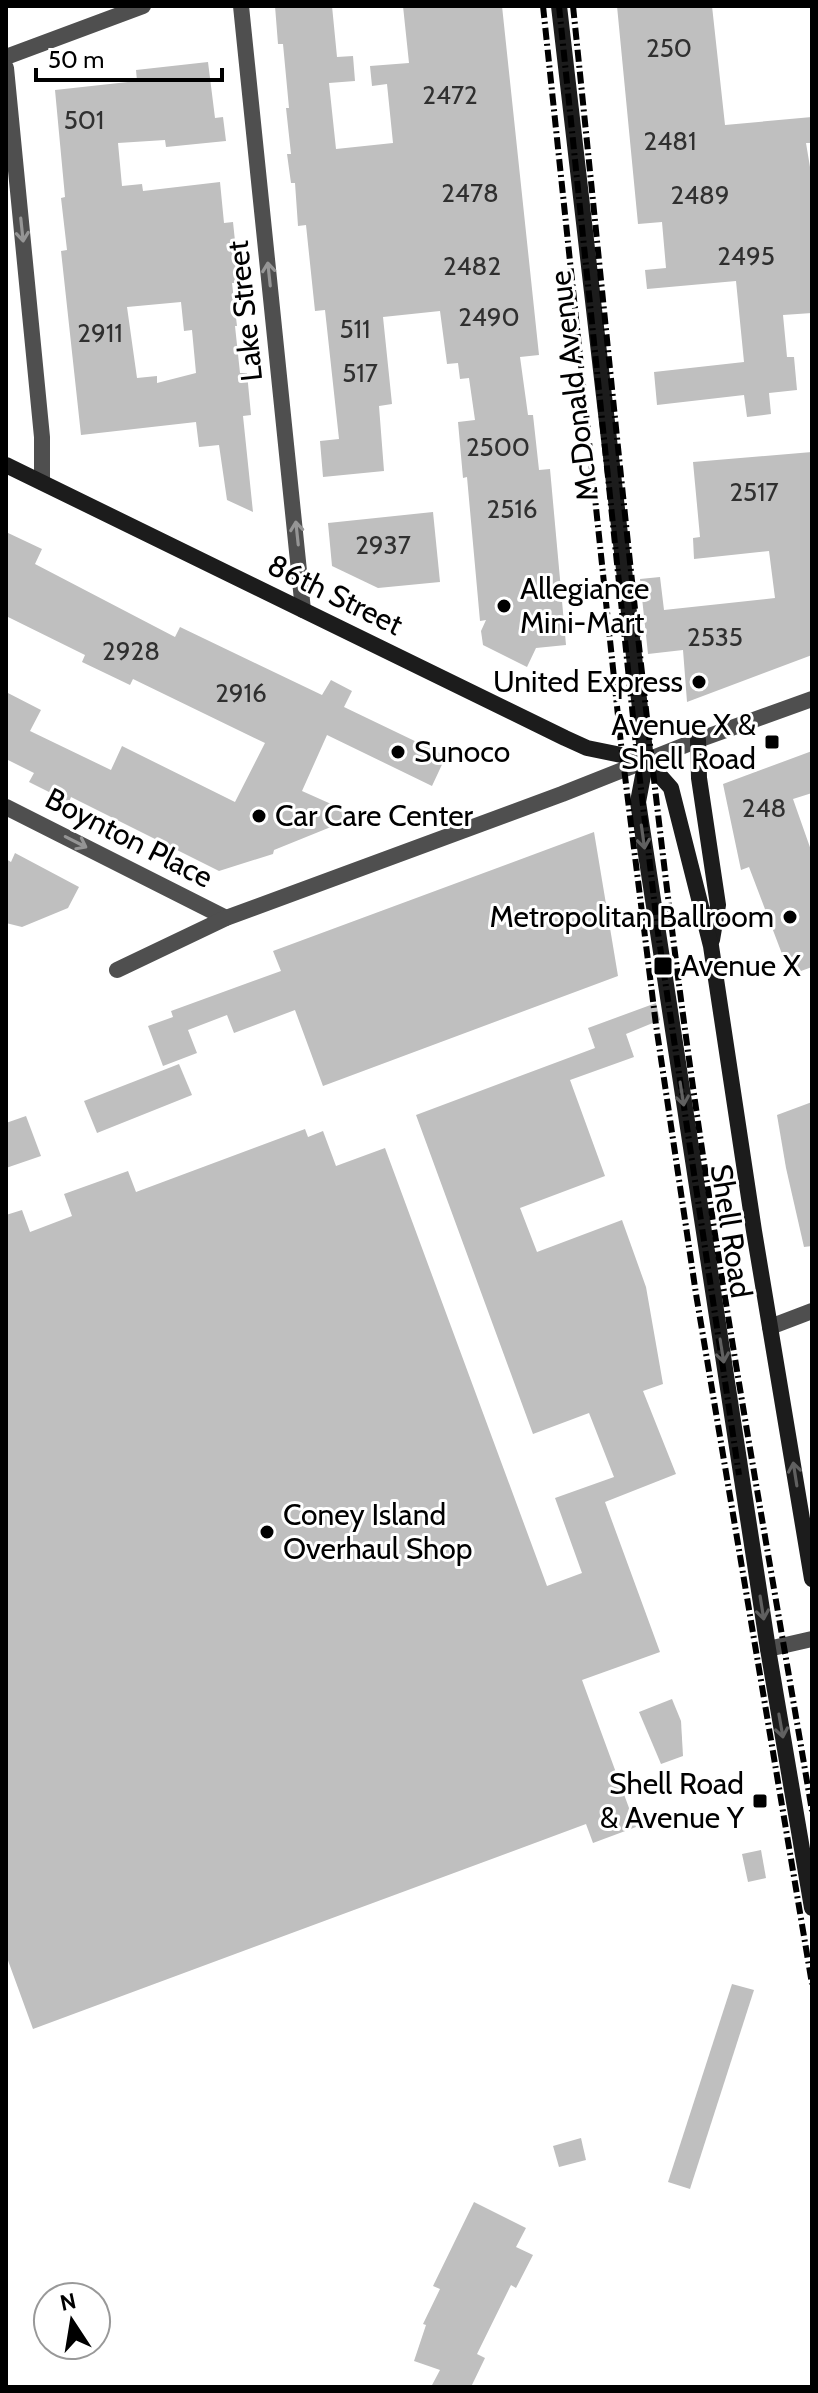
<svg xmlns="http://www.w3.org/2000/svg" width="818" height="2393" font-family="Cabin,sans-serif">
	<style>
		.building { fill: #bfbfbf; fill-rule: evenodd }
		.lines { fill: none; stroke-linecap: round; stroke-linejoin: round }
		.street { stroke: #4f4f4f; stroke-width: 16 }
		.secondary { stroke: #1c1c1c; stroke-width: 16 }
		.rail { stroke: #000; stroke-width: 6; stroke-dasharray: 12 4 2 4; stroke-linecap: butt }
		.oneway { stroke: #959595 }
		.oneway2 { stroke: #606060 }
		.poi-dot { fill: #000; stroke: #fff; stroke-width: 3 }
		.labels { text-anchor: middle; stroke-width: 6; stroke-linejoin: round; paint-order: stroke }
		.number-label { font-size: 26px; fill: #303030 }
		.street-label { font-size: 30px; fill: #000; stroke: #fff }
		.poi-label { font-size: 30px; fill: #000; stroke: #fff; text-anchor: start }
	</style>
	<rect width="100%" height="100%" fill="#fff"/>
	<g class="building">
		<polygon points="275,6 332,6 337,57 353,56 355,81 329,83 336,149 393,143 387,84 372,86 370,66 409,63 403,6 502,6 539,355 520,357 528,415 533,415 539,470 550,469 566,645 536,648 527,667 483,645 481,631 486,620 480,621 467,477 463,478 458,422 475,420 469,378 460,379 458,363 447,364 440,311 383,317 392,404 379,406 384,471 323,477 320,441 339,439 325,310 315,311 306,225 298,226 295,183 291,183 287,154 291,154 286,108 289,108 283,44 278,44"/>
		<polygon points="617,6 712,6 725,125 812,117 812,143 806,143 812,179 812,313 783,315 787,357 794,357 797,390 769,393 771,414 747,417 744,395 657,405 654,372 744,362 736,281 647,289 645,270 666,268 662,222 638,224"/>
		<path d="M208,62L215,118L223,117L226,141L166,147L165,140L118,143L122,186L142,184L143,191L220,182L224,223L233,222L235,241L236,283H232L237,326H235L240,373H247L251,415L243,416L253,512L227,500L219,445L199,447L196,422L81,435L61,251L67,250L61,198L65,197L55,90L137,81L136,70ZM181,302L184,331L192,330L196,373L157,383V376L137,378L127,307Z"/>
		<polygon points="812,452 812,655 687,702 683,650 648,654 640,579 660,577 664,610 775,598 769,551 694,559 693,538 700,537 693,462"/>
		<polygon points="433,512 440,582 378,588 332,566 328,523"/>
		<polygon points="6,532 42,549 35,564 175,637 180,627 322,695 331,680 352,691 344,707 446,756 432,786 327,735 302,791 358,816 274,850 273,854 219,871 71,797 69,802 29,782 34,773 6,759 6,692 41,710 30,731 111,770 122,746 235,802 265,743 133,679 130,685 82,662 85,655 6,616"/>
		<polygon points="812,751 812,793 793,799 812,853 812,967 790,975 749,867 741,870 723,784"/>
		<polygon points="594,832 618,976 323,1086 295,1010 234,1033 227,1015 188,1030 197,1053 163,1066 148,1026 173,1017 171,1011 281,971 273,951"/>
		<polygon points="15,853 79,887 68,908 22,927 6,923 6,859 11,862"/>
		<polygon points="656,1003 660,1020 626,1034 634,1057 570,1080 605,1176 520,1208 537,1252 622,1220 646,1287 663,1384 643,1391 676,1474 605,1502 660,1652 582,1680 636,1827 593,1843 586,1824 33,2029 6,1955 6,1215 22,1210 30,1232 72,1216 64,1194 128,1171 136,1192 305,1129 308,1137 323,1131 336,1166 385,1148 547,1586 582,1573 555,1498 614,1477 589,1413 533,1434 416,1115 595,1048 588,1028"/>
		<polygon points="179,1064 192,1095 97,1133 84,1101"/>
		<polygon points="812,1102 812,1246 804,1247 786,1168 777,1115"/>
		<polygon points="26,1116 41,1156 6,1168 6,1123"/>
		<polygon points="672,1699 681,1721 683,1756 661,1764 639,1712"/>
		<polygon points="761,1850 766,1878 748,1882 742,1854"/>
		<polygon points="732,1984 754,1990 690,2189 668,2182"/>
		<polygon points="581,2138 586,2160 559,2167 553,2146"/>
		<polygon points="474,2202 526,2228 516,2247 533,2255 516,2288 511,2285 477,2354 485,2358 471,2387 431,2387 440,2370 414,2361 426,2325 423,2324 440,2289 433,2286"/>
	</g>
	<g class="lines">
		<g class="street">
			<polyline points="241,6 303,610"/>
			<polyline points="6,57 143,6"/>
			<polyline points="6,68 42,437 42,482"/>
			<polyline points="6,807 226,918"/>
			<polyline points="117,970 226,918 562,794 698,740 812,699"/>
			<polyline points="770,1327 812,1311"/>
			<polyline points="768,1649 812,1639"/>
		</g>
		<g class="secondary">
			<polyline points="559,6 646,760 638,802 768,1649 812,1908"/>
			<polyline points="6,465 565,738 587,748 646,760"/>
			<polyline points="698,740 699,778 718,905 712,940"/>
			<polyline points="646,760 671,788 711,946 754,1231 812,1579"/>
		</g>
		<g class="rail">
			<polyline points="543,6 621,744 656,1025 696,1294 812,1984"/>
			<polyline points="559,6 636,746 658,933 739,1475"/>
			<path d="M573,6C606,322 635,638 675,953C711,1240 764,1526 812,1811"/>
		</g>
	</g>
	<defs><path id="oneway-shaft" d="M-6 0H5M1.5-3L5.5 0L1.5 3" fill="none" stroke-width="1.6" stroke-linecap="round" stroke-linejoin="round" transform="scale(2)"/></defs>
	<g class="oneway">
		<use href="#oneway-shaft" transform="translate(22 230) rotate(84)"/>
		<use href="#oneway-shaft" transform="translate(269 274) rotate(-96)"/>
		<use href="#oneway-shaft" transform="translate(297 533) rotate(-96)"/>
		<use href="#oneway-shaft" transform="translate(76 842) rotate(27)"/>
	</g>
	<g class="oneway2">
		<use href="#oneway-shaft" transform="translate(643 837) rotate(82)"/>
		<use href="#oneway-shaft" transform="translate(682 1094) rotate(81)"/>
		<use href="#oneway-shaft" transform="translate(722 1351) rotate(81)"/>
		<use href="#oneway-shaft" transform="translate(795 1474) rotate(-99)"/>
		<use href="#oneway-shaft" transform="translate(762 1608) rotate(81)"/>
		<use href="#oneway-shaft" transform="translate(781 1726) rotate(80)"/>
	</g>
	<g class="poi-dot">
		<circle cx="504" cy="606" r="8"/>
		<circle cx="699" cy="682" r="8"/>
		<rect x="764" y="734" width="16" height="16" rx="4"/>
		<circle cx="398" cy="752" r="8"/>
		<circle cx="259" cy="816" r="8"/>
		<circle cx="790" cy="917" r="8"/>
		<rect x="653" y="956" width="20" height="20" rx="4"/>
		<circle cx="267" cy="1532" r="8"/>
		<rect x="752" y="1793" width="16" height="16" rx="4"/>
	</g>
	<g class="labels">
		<g class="number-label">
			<text x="669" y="57">250</text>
			<text x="450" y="104">2472</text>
			<text x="84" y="129">501</text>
			<text x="670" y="150">2481</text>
			<text x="470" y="202">2478</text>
			<text x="700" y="204">2489</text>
			<text x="746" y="265">2495</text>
			<text x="472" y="275">2482</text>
			<text x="489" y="326">2490</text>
			<text x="355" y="338">511</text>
			<text x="100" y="342">2911</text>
			<text x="360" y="382">517</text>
			<text x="498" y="456">2500</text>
			<text x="754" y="501">2517</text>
			<text x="512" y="518">2516</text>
			<text x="383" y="554">2937</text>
			<text x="715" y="646">2535</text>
			<text x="131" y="660">2928</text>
			<text x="241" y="702">2916</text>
			<text x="764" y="817">248</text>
		</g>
		<g class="street-label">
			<text transform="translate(245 311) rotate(-96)" y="10">Lake Street</text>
			<text transform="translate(574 386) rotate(-97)" y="10">McDonald Avenue</text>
			<text transform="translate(335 595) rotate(26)" y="10">86th Street</text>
			<text transform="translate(129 838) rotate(27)" y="10">Boynton Place</text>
			<text transform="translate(731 1231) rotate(81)" y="10">Shell Road</text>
		</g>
		<g class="poi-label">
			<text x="520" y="599">Allegiance<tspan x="520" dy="34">Mini-Mart</tspan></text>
			<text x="683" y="692" text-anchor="end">United Express</text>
			<text x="756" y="735" text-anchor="end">Avenue X &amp;<tspan x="756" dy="34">Shell Road</tspan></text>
			<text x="414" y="762">Sunoco</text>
			<text x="275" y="826">Car Care Center</text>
			<text x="774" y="927" text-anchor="end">Metropolitan Ballroom</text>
			<text x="681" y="976">Avenue X</text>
			<text x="283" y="1525">Coney Island<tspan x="283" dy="34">Overhaul Shop</tspan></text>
			<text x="744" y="1794" text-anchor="end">Shell Road<tspan x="744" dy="34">&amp; Avenue Y</tspan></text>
		</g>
	</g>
	<rect width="818" height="2393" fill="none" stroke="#000000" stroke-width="16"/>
	<g transform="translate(72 2321) rotate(348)"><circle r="38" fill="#ffffff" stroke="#999999" stroke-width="2"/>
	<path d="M0-6L14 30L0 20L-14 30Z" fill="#000000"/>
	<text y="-12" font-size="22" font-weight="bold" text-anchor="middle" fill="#000000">N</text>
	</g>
	<path d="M36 68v12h186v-12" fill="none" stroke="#000000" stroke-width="4"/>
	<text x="48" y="68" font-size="24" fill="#000000" stroke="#ffffff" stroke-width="6" paint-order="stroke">50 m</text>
</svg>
